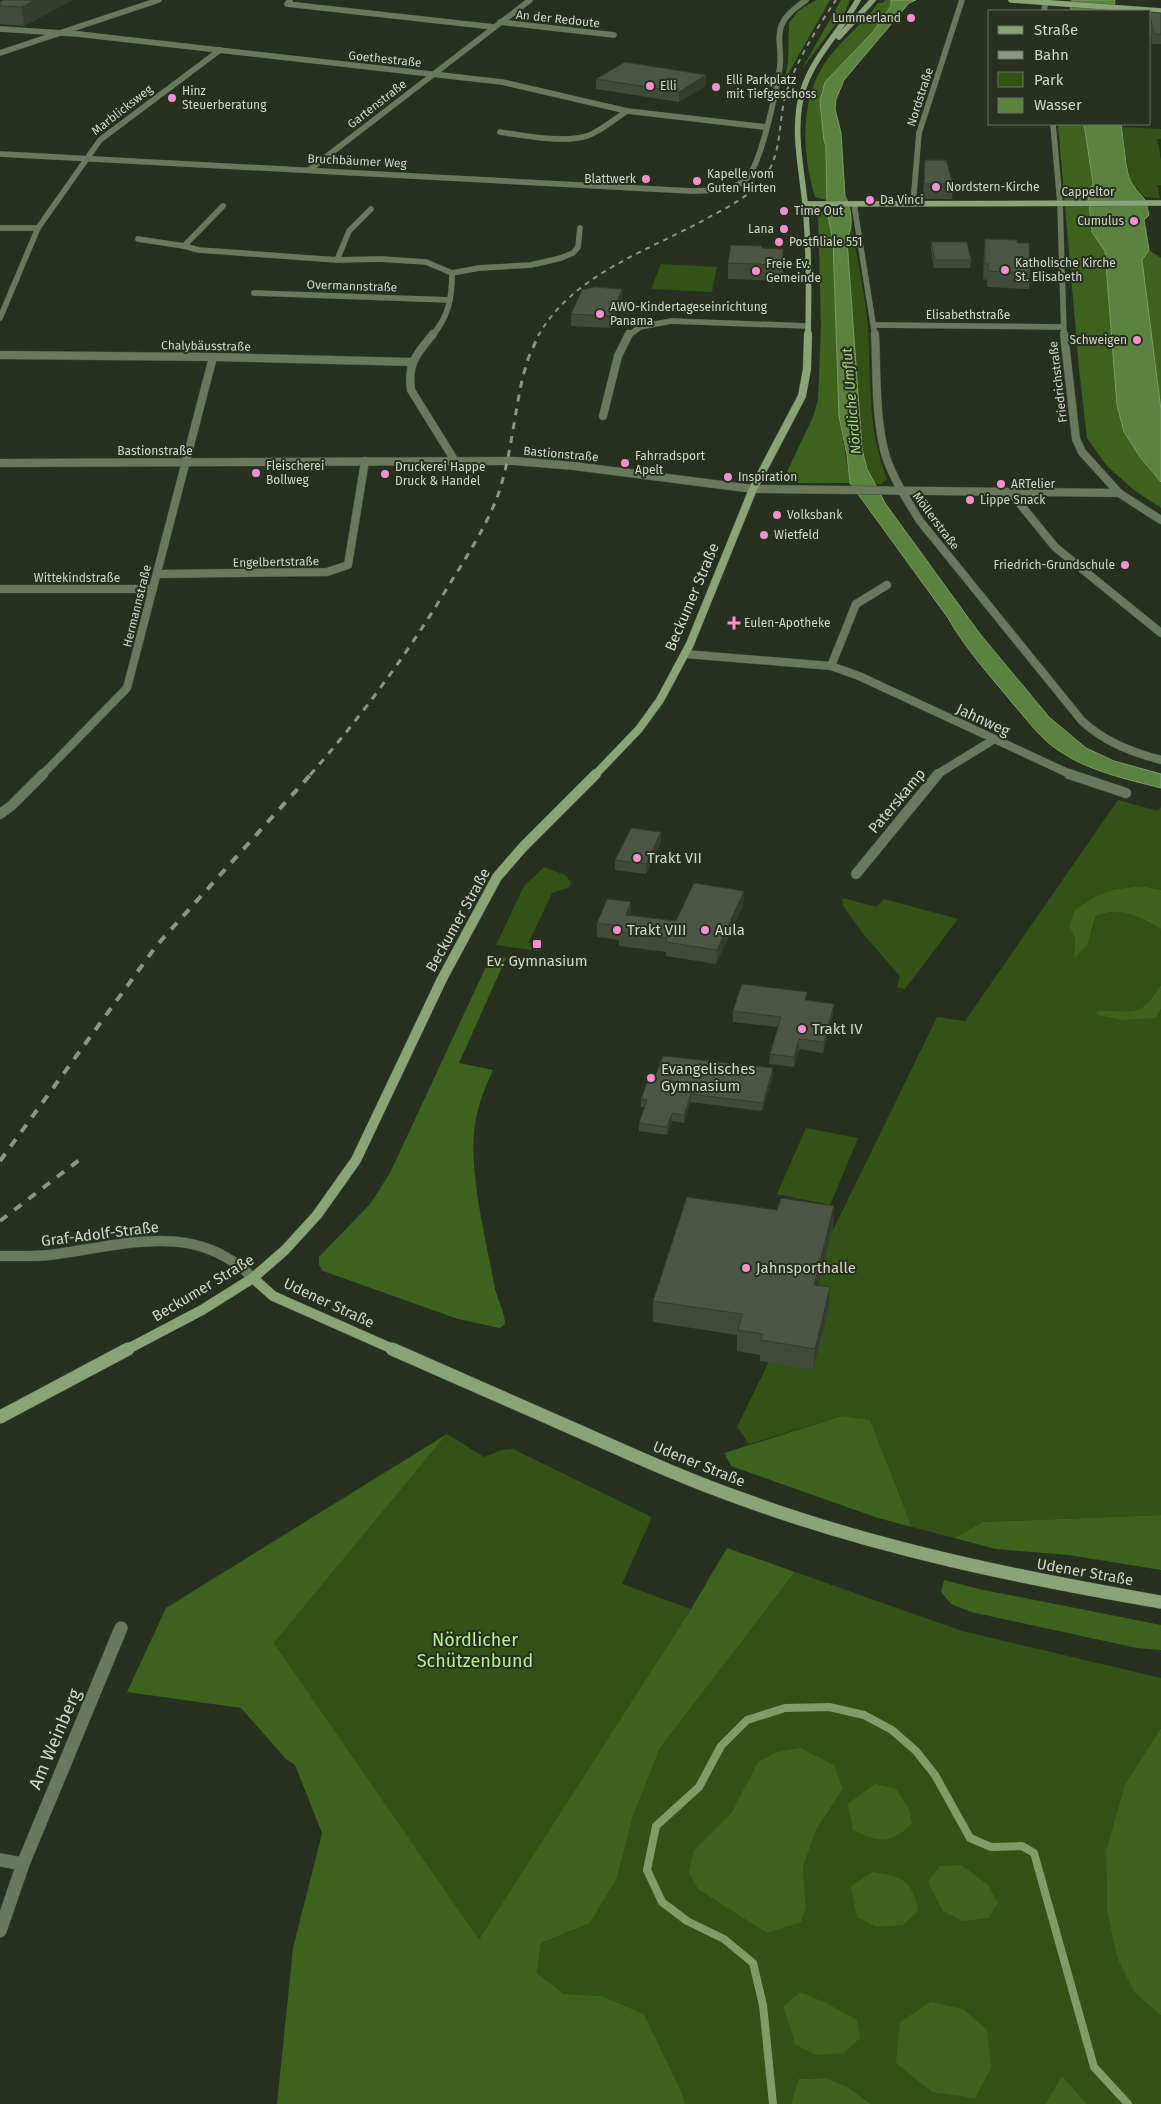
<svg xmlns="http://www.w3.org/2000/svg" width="1161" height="2104" font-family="'Fira Sans',sans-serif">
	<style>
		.green { fill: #335316; fill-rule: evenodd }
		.forest { fill: #3e631f }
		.water { fill: #5c823f; stroke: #7f9c69 }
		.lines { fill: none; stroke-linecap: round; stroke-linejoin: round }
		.stream { stroke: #7f9c69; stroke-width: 8 }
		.street-far3-casing { stroke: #414c3b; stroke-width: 6 }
		.street-far2-casing { stroke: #414c3b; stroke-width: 9 }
		.street-far1-casing { stroke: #414c3b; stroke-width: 11 }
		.street-casing { stroke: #414c3b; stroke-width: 14 }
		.secondary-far3-casing { stroke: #414c3b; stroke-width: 6 }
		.secondary-far2-casing { stroke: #414c3b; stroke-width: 9 }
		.secondary-far1-casing { stroke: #414c3b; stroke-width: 11 }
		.secondary-casing { stroke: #414c3b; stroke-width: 14 }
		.street-far3 { stroke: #68795d; stroke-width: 5.5 }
		.street-far2 { stroke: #68795d; stroke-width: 8 }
		.street-far1 { stroke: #68795d; stroke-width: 10 }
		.street { stroke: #68795d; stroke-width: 13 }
		.secondary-far3 { stroke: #89a476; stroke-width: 5.5 }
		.secondary-far2 { stroke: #89a476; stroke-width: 8 }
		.secondary-far1 { stroke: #89a476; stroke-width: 10 }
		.secondary { stroke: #89a476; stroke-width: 13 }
		.rail-far2 { stroke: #8c9587; stroke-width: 2; stroke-dasharray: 5 5; stroke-linecap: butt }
		.rail-far1 { stroke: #8c9587; stroke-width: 3; stroke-dasharray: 7 7; stroke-linecap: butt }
		.rail { stroke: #8c9587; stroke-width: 4; stroke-dasharray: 9 9; stroke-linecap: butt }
		.wall { fill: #404b3a }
		.shaded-wall { fill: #343d30 }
		.building { fill: #4b5744; stroke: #343d30 }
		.poi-dot { fill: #f690cf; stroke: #26311f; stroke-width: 2 }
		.labels { text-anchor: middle; stroke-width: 4; stroke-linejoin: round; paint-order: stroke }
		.far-poi-label { font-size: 12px; fill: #d0d7cb; stroke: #26311f; text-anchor: start }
		.far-street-label { font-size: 12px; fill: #d0d7cb; stroke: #26311f }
		.far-water-label { font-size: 14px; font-style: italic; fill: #a7dd80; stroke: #26311f }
		.street-label { font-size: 15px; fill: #d0d7cb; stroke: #26311f }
		.poi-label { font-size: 15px; fill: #d0d7cb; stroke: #26311f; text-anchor: start }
		.near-park-label { font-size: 18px; fill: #b8ef91; stroke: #26311f }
		.near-street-label { font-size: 18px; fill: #d0d7cb; stroke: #26311f }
	</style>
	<rect width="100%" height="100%" fill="#26311f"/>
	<g class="green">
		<polygon points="1122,127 1161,129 1161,139 1157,139 1161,160 1161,185 1157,185 1160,198 1145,197 1130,181"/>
		<path d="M851,225C857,258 865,293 868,327C871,382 867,427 887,479L881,484H873L867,469L862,449L847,240L848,232Z"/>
		<polygon points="661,264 717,267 712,292 651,289"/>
		<path d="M1118,800L1158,811L1161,807V890L1142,886L1116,889L1069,926L1075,938L1074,957L1093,929L1096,916C1122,906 1138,916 1161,929V985L1145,1006L1132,1013L1102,1010L1154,1018L1161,1009V1515L983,1522L954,1538L912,1527L870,1420L842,1416L749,1444L737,1427L937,1017L965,1021Z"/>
		<polygon points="544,867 565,875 571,882 570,887 552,893 529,942 540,951 496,945 524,886"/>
		<polygon points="843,898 877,907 884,899 958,919 905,989 897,987 900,976 864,935 842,904"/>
		<polygon points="806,1128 858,1138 830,1205 777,1194"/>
		<polygon points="447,1434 484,1457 501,1450 513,1449 652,1517 622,1584 691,1609 479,1941 274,1643"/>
		<path d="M795,1572L962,1631L1161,1678V1728L1125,1784L1106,1851L1107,1910L1135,1993L1161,2016V2104H1087L1062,2076L1045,2104H871L849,2088L827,2078L798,2079L791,2104H685L682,2093L644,2014L602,1996L564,1994L537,1973L541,1943L590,1923L617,1878L633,1816L660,1748ZM843,1789L816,1830L803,1867L806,1907L694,1850L732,1812Z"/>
	</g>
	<g class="forest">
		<polygon points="816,0 830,0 784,81 788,63 789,23 798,11"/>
		<polygon points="841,0 850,0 845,12 802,69"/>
		<path d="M885,0H891V6L872,33L825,82L821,94L826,145L827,200L815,197C802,153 799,98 827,60C842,39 863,24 878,3H883Z"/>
		<polygon points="1058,124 1084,124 1093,183 1088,193 1092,232 1105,251 1117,405 1124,433 1140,457 1161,482 1161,508 1134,490 1107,466 1087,438 1079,369"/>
		<polygon points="820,212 827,212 833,240 838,386 842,433 850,483 792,483 784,478 813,417 818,400 821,326 818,214"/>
		<polygon points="1149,250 1161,258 1161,410 1142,260"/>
		<path d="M1142,886L1161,890V929C1139,917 1121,906 1096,916L1087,945L1074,958L1075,938L1069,926L1075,910L1095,897L1116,889Z"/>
		<path d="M491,956L506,958L459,1063L493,1070C484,1089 476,1110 474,1132C470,1179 486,1238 494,1284C496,1297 505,1312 505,1324L500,1328L458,1319L323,1271L319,1265V1257L370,1204L390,1173Z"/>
		<path d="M1161,985V1009L1155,1018L1122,1020L1099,1015L1096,1012C1103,1010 1109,1011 1116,1011C1144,1014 1146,1005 1161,985Z"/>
		<polygon points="842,1416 870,1420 912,1527 878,1518 731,1466 724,1453"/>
		<polygon points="447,1434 274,1643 479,1940 691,1609 727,1548 795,1572 660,1748 633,1816 617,1878 590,1923 541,1943 537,1973 564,1994 602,1996 644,2014 682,2093 685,2104 277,2104 293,1948 322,1833 295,1765 286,1759 241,1708 127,1692 166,1608"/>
		<polygon points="1161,1515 1161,1570 1069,1555 996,1549 954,1538 983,1522"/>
		<polygon points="944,1580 979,1589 1161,1625 1161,1650 1137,1648 971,1612 951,1604 941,1592"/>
		<polygon points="1161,1728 1161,2016 1135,1993 1117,1957 1107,1910 1106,1851 1125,1784"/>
		<polygon points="800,1748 834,1765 843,1789 816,1830 803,1867 806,1907 801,1922 767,1933 698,1889 689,1872 694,1850 732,1812 758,1762 777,1752"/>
		<path d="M875,1784L896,1789L909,1809L912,1824C890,1844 879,1843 853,1830L848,1804Z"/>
		<polygon points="961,1865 987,1884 998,1903 989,1918 963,1921 943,1911 928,1882 940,1866"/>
		<path d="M873,1872C902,1877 912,1879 918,1911L903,1925L877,1927L857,1917L851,1886Z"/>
		<polygon points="800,1992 824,2002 857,2020 860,2038 844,2053 817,2055 796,2045 783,2007"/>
		<polygon points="931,2002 963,2009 987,2030 991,2068 975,2098 932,2092 896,2063 900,2022"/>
		<polygon points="1062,2076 1087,2104 1045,2104"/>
		<polygon points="827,2078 849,2088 871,2104 791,2104 798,2079"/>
	</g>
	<g class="water">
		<path d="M891,0H916L909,3L844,80L836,99L835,109L841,133L845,196C849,202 852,217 851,224C851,230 848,234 847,240L862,449L867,469L885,503L980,634L1049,717L1086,748L1114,761L1161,774V788C1126,779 1088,771 1058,750C1041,739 1028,721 1015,706C992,678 966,650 948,618L850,483L847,455L839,416L833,240L827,212L826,145L824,141L820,101L825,82L872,33L891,6Z"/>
		<polygon points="1072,0 1115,0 1114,11 1070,11"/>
		<path d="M1084,124H1121C1123,136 1126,174 1131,182C1141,198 1145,193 1149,215L1144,220L1149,250L1142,260L1161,410V482L1140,457L1124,432L1117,405L1105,251L1092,232L1088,193L1093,183Z"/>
	</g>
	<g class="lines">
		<polyline class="stream" points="773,2104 763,2005 753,1963 724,1939 687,1921 662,1902 647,1870 656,1826 699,1787 721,1746 747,1720 785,1708 829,1707 864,1715 892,1730 916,1751 935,1775 970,1838 991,1847 1022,1846 1034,1853 1094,2067 1128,2104"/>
		<g class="street-far3-casing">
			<g id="street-far3">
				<polyline points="290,1 287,4 494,27"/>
				<polyline points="1044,11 1046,0"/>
				<polyline points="500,22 614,35"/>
				<polyline points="0,29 78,34 502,82 627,111 765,127"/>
				<polyline points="0,53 159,0"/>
				<polyline points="1053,124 1060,203 1064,336"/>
				<path d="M500,132C524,136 564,143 587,136C601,131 615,119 627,111"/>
				<path d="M0,154L691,191C708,190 733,192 746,179C761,166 777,88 780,66C782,52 776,37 782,24C787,13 797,7 806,0"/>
				<polyline points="309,170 530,0"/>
				<polyline points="854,204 875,336"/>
				<polyline points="913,204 919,133 962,0"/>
				<polyline points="223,206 184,246 199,250 337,260 380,259 426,262 452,273 479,268 531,265 561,258 573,253 578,247 580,228"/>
				<polyline points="0,228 38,228"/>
				<polyline points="138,239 184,246"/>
				<polyline points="337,260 349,231 371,209"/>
				<polyline points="254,293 450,300"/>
				<polyline points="0,318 38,228 100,140 220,50"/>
				<polyline points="874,325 1063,327"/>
				<path d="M432,336C449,316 452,298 452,273"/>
				<polyline points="628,336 640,327 671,321 808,326"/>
			</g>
		</g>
		<g class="street-far2-casing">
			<g id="street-far2">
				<path d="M433,334C417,354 407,363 411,390L455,461"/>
				<path d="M875,334C877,373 875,420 886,457C894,480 907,500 920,521L1082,721C1105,742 1131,752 1161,760"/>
				<polyline points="1064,334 1076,439 1082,452 1119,493 1161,520"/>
				<polyline points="0,355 213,357 412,362"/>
				<polyline points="603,416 618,356 629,334"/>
				<polyline points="0,463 514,461 574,466 753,489 1119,493"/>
				<polyline points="1013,492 1015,498 1055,547 1161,633"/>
				<polyline points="157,574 327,572 348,565 365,461"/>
				<polyline points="0,589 153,589"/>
				<polyline points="685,654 831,666 859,676 1072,775"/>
				<polyline points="831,666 856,604 887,585"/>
				<polyline points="42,775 127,688 213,357"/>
				<polyline points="936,775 993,740"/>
			</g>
		</g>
		<g class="street-far1-casing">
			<g id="street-far1">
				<polyline points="1069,774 1126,793"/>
				<polyline points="0,814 11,806 43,774"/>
				<polyline points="856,874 938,774"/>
				<path d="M0,1256C19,1256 38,1257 57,1254C128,1244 196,1221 253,1278"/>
			</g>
		</g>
		<g class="street-casing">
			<g id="street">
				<polyline points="0,1860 23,1864"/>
				<polyline points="0,1931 23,1864 121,1628"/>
			</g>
		</g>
		<g class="secondary-far3-casing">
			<g id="secondary-far3">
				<polyline points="1011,0 1161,11"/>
				<polyline points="839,37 873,0"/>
				<polyline points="805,204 1161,203"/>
				<path d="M808,336C809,296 809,255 806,214C803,172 790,128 804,87C815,55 842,29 858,0"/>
			</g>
		</g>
		<g class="secondary-far2-casing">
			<polyline id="secondary-far2" points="595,775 639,729 660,700 690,644 753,489 802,396 807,369 808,334"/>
		</g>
		<g class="secondary-far1-casing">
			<g id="secondary-far1">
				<polyline points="253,1278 273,1296 395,1350"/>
				<polyline points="126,1350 202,1310 253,1278 285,1250 317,1215 356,1160 442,979 497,877 523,847 596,774"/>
			</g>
		</g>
		<g class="secondary-casing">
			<g id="secondary">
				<path d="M392,1349C456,1377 519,1405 583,1433C637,1457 690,1481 745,1500C879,1549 1021,1578 1161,1602"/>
				<polyline points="0,1417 128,1349"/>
			</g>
		</g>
		<use href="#street-far3" class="street-far3"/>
		<use href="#street-far2" class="street-far2"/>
		<use href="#street-far1" class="street-far1"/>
		<use href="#street" class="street"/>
		<use href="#secondary-far3" class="secondary-far3"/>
		<use href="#secondary-far2" class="secondary-far2"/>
		<use href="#secondary-far1" class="secondary-far1"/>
		<use href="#secondary" class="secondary"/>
		<path class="rail-far2" d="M538,336C574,272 654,249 713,215C730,206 747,197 760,183C784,157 777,121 787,90C798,58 817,28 836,0"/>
		<path class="rail-far1" d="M310,775C362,716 408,653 449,585C467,556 486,527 498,495C511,457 514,415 523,376L528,359L539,334"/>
		<g class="rail">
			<polyline points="0,1161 157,945 311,774"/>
			<polyline points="0,1221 83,1157"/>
		</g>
	</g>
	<g class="wall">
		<polygon points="3,0 73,0 24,26 0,24 0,2"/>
		<polygon points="1150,12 1161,13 1161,44 1152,44 1150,31"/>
		<polygon points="706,75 706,86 679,102 596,89 596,79"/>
		<polygon points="925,160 953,184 952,199 923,199"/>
		<polygon points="985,239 1017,243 1030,273 1029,289 987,287 987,280 983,279 984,254"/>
		<polygon points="931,242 971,260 970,268 934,268 931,249"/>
		<polygon points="762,248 783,265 783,281 728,279 728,263"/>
		<polygon points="622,289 622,300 611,328 571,326 571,314"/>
		<polygon points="661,842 646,874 615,870 615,860"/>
		<polygon points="744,891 743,905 716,964 666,956 666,952 619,946 619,940 597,937 597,923 631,902 631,915 676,921"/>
		<polygon points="807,1000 833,1014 823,1053 799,1049 794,1067 769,1064 770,1054 778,1027 733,1022 733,1011"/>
		<polygon points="773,1076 762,1111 690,1102 684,1123 672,1121 667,1135 639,1131 639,1123 645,1107 641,1107 641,1099 655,1078"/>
		<polygon points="833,1227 818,1285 829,1308 813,1370 760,1361 760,1355 737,1351 737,1335 653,1322 653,1301"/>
	</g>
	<g class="shaded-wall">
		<polygon points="35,0 73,0 24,26 22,7"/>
		<polygon points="706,75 706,86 679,102 679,92"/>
		<polygon points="622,289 622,300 611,328 611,316"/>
		<polygon points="661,832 661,842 646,874 646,864"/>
		<polygon points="744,891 743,905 716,964 717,950"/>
		<polygon points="631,902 631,916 626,915"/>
		<polygon points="834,1004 833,1014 823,1053 824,1042"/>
		<polygon points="799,1039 799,1049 794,1067 794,1057"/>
		<polygon points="773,1068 773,1076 762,1111 763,1103"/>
		<polygon points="691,1094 690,1102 684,1123 684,1115"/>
		<polygon points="672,1113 672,1121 667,1135 667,1127"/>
		<polygon points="834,1206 833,1227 813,1306 814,1285"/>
		<polygon points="830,1287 829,1308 813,1370 815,1349"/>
	</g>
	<g class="building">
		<polygon points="3,0 35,0 22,7 0,6 0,2"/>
		<polygon points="1150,12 1161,13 1161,34 1154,34 1150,16"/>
		<polygon points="625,62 706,75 679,92 596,79"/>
		<polygon points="925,160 946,160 953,184 924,184"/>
		<polygon points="985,239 1017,240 1017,243 1029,243 1030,273 988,271 989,264 985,264"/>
		<polygon points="931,242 967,242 971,260 935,260"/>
		<polygon points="731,245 762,246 762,248 783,249 783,265 728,263"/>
		<polygon points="595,287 622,289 611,316 571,314 582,290"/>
		<polygon points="631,828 661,832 646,864 615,860"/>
		<polygon points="694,883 744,891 717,950 666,942 667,938 619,932 621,926 597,923 607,899 631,902 626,915 676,921"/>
		<polygon points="742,984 807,992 805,1000 834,1004 824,1042 799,1039 794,1057 770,1054 781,1017 733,1011"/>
		<polygon points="663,1056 773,1068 763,1103 691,1094 684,1115 672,1113 667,1127 639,1123 647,1100 641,1099 649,1077 655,1078"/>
		<polygon points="687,1197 777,1210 781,1198 834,1206 814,1285 830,1287 815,1349 761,1340 763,1334 738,1330 742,1314 653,1301"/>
	</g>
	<g class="poi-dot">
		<circle cx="911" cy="18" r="5"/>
		<circle cx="650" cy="86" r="5"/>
		<circle cx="716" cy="87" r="5"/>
		<circle cx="172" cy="98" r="5"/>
		<circle cx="646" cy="179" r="5"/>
		<circle cx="697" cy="181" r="5"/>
		<circle cx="936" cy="187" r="5"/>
		<circle cx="870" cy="200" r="5"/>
		<circle cx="784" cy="211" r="5"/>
		<circle cx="1134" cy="221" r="5"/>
		<circle cx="784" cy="229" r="5"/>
		<circle cx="779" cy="242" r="5"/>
		<circle cx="1005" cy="270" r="5"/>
		<circle cx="756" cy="271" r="5"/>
		<circle cx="600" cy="314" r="5"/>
		<circle cx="1137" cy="340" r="5"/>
		<circle cx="625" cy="463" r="5"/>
		<circle cx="256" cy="473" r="5"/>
		<circle cx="385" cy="474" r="5"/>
		<circle cx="728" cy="477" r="5"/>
		<circle cx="1001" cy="484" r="5"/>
		<circle cx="970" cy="500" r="5"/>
		<circle cx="777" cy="515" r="5"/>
		<circle cx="764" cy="535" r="5"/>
		<circle cx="1125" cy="565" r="5"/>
		<path d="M731.5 615.5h5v5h5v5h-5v5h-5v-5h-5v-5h5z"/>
		<circle cx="637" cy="858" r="5"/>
		<circle cx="617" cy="930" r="5"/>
		<circle cx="705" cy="930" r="5"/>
		<rect x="532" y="939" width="10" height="10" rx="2.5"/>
		<circle cx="802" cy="1029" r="5"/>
		<circle cx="651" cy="1078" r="5"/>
		<circle cx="746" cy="1268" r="5"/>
	</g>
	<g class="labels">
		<g class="far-poi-label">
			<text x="901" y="22" text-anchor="end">Lummerland</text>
			<text x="726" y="84">Elli Parkplatz<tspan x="726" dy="14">mit Tiefgeschoss</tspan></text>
			<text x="660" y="90">Elli</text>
			<text x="182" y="95">Hinz<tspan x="182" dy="14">Steuerberatung</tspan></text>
			<text x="707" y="178">Kapelle vom<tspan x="707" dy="14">Guten Hirten</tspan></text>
			<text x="636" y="183" text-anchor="end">Blattwerk</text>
			<text x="946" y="191">Nordstern-Kirche</text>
			<text x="880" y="204">Da Vinci</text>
			<text x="794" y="215">Time Out</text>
			<text x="1124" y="225" text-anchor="end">Cumulus</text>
			<text x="774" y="233" text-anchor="end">Lana</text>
			<text x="789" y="246">Postfiliale 551</text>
			<text x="1015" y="267">Katholische Kirche<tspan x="1015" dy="14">St. Elisabeth</tspan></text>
			<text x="766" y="268">Freie Ev.<tspan x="766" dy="14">Gemeinde</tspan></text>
			<text x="610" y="311">AWO-Kindertageseinrichtung<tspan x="610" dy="14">Panama</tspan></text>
			<text x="1127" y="344" text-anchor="end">Schweigen</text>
			<text x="635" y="460">Fahrradsport<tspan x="635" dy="14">Apelt</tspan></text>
			<text x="266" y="470">Fleischerei<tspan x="266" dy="14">Bollweg</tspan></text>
			<text x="395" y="471">Druckerei Happe<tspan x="395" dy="14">Druck &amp; Handel</tspan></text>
			<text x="738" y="481">Inspiration</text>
			<text x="1011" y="488">ARTelier</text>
			<text x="980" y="504">Lippe Snack</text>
			<text x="787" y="519">Volksbank</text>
			<text x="774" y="539">Wietfeld</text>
			<text x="1115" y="569" text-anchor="end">Friedrich-Grundschule</text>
			<text x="744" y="627">Eulen-Apotheke</text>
		</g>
		<g class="far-street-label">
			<text transform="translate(558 19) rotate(6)" y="4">An der Redoute</text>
			<text transform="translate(385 59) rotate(6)" y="4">Goethestraße</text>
			<text transform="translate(920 97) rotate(-72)" y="4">Nordstraße</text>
			<text transform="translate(377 104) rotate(-38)" y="4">Gartenstraße</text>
			<text transform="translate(122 110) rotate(-38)" y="4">Marblicksweg</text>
			<text transform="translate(357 161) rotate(3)" y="4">Bruchbäumer Weg</text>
			<text x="1088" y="196">Cappeltor</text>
			<text transform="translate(352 286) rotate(2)" y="4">Overmannstraße</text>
			<text x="968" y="319">Elisabethstraße</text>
			<text transform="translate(206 346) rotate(1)" y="4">Chalybäusstraße</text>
			<text transform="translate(1058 382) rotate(-97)" y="4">Friedrichstraße</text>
			<text x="155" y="455">Bastionstraße</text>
			<text transform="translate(561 454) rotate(5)" y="4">Bastionstraße</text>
			<text transform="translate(936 521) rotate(53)" y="4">Möllerstraße</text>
			<text transform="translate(276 562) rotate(-1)" y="4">Engelbertstraße</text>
			<text x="77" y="582">Wittekindstraße</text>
			<text transform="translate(137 606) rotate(-76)" y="4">Hermannstraße</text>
		</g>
		<g class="far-water-label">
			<text transform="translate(851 401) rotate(-95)" y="5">Nördliche Umflut</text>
		</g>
		<g class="street-label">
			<text transform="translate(692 597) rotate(-67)" y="5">Beckumer Straße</text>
			<text transform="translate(983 720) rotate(25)" y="5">Jahnweg</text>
			<text transform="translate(897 801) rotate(-50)" y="5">Paterskamp</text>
			<text transform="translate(458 920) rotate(-61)" y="5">Beckumer Straße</text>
			<text transform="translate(100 1234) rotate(-7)" y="5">Graf-Adolf-Straße</text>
			<text transform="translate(203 1288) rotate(-31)" y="5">Beckumer Straße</text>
			<text transform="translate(329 1303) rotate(25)" y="5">Udener Straße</text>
			<text transform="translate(699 1464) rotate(22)" y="5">Udener Straße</text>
			<text transform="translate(1085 1572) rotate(10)" y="5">Udener Straße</text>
		</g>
		<g class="poi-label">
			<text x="647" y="863">Trakt VII</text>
			<text x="627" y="935">Trakt VIII</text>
			<text x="715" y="935">Aula</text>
			<text x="537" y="966" text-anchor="middle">Ev. Gymnasium</text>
			<text x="812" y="1034">Trakt IV</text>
			<text x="661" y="1074">Evangelisches<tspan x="661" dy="17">Gymnasium</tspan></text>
			<text x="756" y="1273">Jahnsporthalle</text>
		</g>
		<g class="near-park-label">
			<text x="475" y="1646">Nördlicher<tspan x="475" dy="21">Schützenbund</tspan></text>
		</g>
		<g class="near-street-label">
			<text transform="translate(55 1739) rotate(-67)" y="6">Am Weinberg</text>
		</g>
	</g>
	<rect x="988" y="10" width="162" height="115" fill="#26311f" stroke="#6a7364"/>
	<rect x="998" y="26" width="25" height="8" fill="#89a476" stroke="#6a7364"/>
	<text x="1034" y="35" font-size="15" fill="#d0d7cb">Straße</text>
	<rect x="998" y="51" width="25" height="8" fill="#8c9587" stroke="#6a7364"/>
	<text x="1034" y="60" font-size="15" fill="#d0d7cb">Bahn</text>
	<rect x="998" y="72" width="25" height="15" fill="#335316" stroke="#6a7364"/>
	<text x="1034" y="85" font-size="15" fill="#d0d7cb">Park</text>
	<rect x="998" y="98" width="25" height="15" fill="#5c823f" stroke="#6a7364"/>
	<text x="1034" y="110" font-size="15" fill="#d0d7cb">Wasser</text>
</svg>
